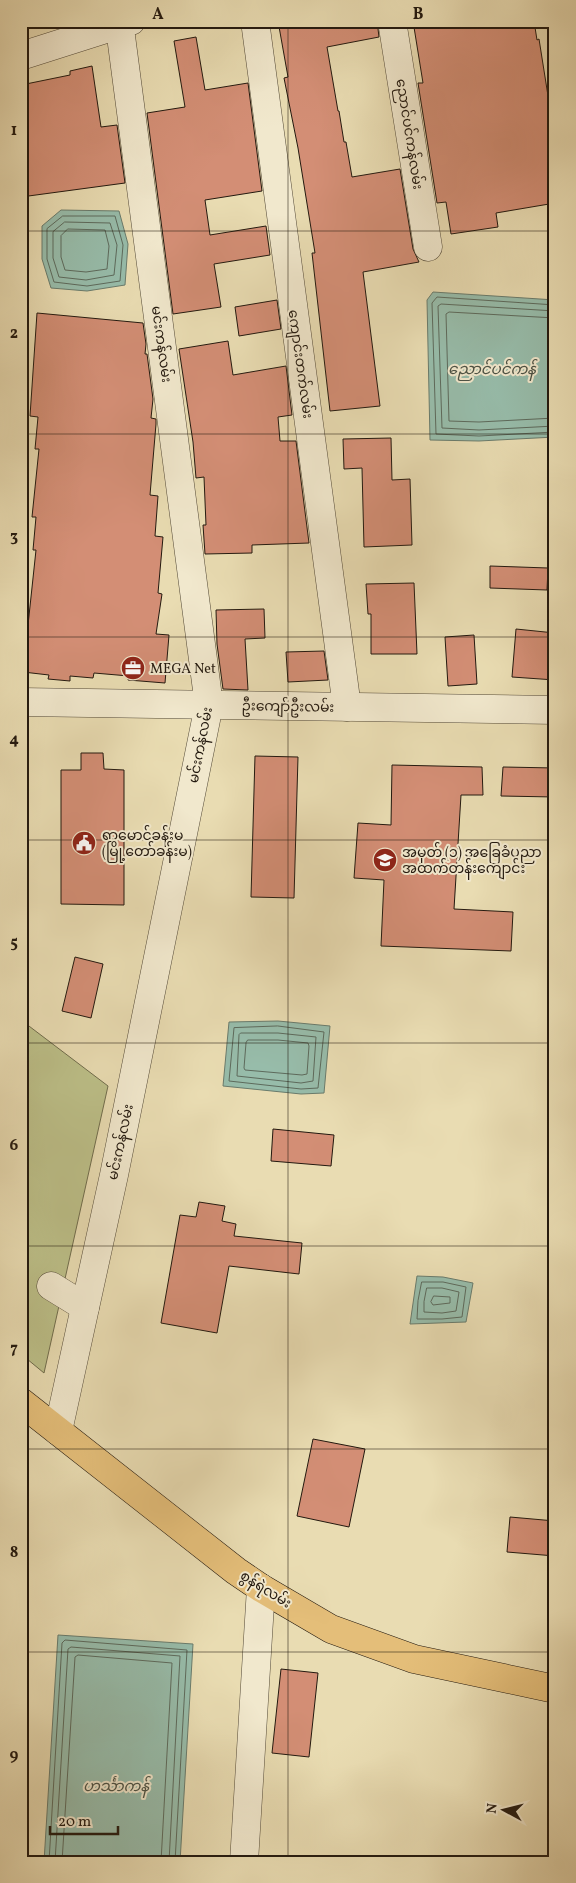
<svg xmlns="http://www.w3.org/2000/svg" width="576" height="1883" font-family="Vollkorn,'Noto Sans Myanmar',serif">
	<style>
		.green { fill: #bcbf88; stroke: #706c4c }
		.water { fill: #97bcaa; stroke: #697b6c }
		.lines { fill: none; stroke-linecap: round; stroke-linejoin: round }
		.shore { stroke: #5d6a5c; stroke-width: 1 }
		.building { fill: #d38e75; stroke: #23190f }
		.minor-casing { stroke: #544a38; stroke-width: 29 }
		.major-casing { stroke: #23190f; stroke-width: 29 }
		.minor { stroke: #f1e8cd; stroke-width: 28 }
		.major { stroke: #e4be79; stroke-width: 28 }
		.grid { fill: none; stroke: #23190f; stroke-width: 1; stroke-opacity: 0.55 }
		.labels { text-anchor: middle; stroke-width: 4; stroke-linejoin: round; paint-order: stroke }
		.street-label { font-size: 14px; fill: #23190f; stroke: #f1e8cd }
		.poi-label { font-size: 14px; fill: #23190f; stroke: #f1e8cd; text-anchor: start }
		.water-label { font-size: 15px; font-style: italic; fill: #4c5245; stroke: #f1e8cd }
		.neatline { fill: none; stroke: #23190f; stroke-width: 2 }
		.grid-label { font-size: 16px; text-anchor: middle; font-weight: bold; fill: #23190f }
	</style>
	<rect width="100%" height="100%" fill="#e9dcb2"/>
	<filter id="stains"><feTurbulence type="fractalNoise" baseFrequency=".004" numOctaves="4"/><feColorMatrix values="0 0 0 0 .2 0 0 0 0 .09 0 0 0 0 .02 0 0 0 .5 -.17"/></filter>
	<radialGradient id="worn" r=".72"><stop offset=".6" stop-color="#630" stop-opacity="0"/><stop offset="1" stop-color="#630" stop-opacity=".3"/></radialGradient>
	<polygon class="green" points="21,1020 108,1086 44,1373 21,1354"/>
	<g class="water">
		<polygon points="61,210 119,211 128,244 125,285 87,291 51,288 42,259 42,226"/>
		<polygon points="433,292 555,300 555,437 479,441 430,440 427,300"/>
		<polygon points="278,1021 330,1026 324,1093 301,1094 223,1086 229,1022"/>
		<polygon points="417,1276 443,1277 473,1283 466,1322 410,1324"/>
		<polygon points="58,1635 193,1644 180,1862 44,1862"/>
	</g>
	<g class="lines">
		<g class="shore">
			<polygon points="63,216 115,216 123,245 120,281 87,286 54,282 47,259 47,229"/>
			<polygon points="65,222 110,223 117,245 114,275 86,280 59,277 53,258 53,232"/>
			<polygon points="68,229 105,230 109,246 107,269 86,272 65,270 61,257 61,236"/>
			<polyline points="555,305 437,297 432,303 436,434 479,436 555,432"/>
			<polyline points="555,311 441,304 438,306 442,428 479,430 555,426"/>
			<polyline points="555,318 449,312 446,314 449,421 479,422 555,418"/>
			<polygon points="278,1026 324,1032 318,1088 301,1089 229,1081 234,1028"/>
			<polygon points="241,1033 278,1033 316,1037 313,1081 301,1083 237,1076 239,1035"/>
			<polygon points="248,1040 278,1040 308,1043 309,1046 307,1074 302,1075 245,1070 244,1068 246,1043"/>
			<polygon points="422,1282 443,1282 466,1287 462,1317 442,1319 417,1319 418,1301"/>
			<polygon points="427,1288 442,1288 459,1292 456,1311 442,1313 424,1312 424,1302"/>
			<polygon points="434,1296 450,1297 450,1303 433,1305 431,1302"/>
			<polyline points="49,1862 62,1643 65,1640 187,1650 175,1862"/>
			<polyline points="55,1862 68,1649 71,1647 180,1656 169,1862"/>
			<polyline points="62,1862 75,1657 78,1655 172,1663 161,1862"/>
		</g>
	</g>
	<g class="building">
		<polygon points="278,21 377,21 379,37 327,47 338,111 339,111 344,142 346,142 352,177 400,169 413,249 419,262 363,272 380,406 330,411 312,253 315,253 298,148 284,78 288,77"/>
		<polygon points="413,21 534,21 537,40 539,39 555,140 555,203 496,213 498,227 451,234 446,202 437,203 418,83 423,83"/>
		<polygon points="196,37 205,90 248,83 262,191 205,200 210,235 266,226 270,255 214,264 221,307 173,314 147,113 185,107 174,41"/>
		<polygon points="92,66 101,127 117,125 125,183 21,197 21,85 70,75 70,71"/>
		<polygon points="277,300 281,329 239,336 235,307"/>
		<polygon points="37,313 143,323 146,344 145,354 147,354 153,399 151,418 156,419 156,424 150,495 158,496 155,536 163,537 158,593 162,594 156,634 169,635 165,683 128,680 129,676 94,673 93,678 70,676 70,681 48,679 49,675 23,672 36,550 33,550 36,517 32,517 39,449 35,449 38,417 30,416"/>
		<polygon points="228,341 233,375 286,366 292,415 278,417 280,441 296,441 309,543 252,545 252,553 205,554 203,525 206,525 204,477 196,478 193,442 179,349"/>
		<polygon points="391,438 392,480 410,479 412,545 364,547 362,468 344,469 343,439"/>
		<polygon points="490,566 548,568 547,590 490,588"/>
		<polygon points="414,583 417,654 371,654 371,614 368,614 366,584"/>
		<polygon points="264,609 265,638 245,639 248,690 223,689 217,644 216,610"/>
		<polygon points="516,629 555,633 555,680 512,677"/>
		<polygon points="474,635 477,684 448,686 445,637"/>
		<polygon points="324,651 328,680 288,682 286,652"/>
		<polygon points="81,753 103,753 104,769 124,770 124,905 61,904 61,770 81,770"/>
		<polygon points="255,756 298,757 294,898 251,897"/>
		<polygon points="392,765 482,767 483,795 461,795 454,909 513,912 511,951 381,946 384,880 354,878 358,823 391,825"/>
		<polygon points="503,767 555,768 555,797 501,796"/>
		<polygon points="75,957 103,964 91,1018 62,1011"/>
		<polygon points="273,1129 334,1135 331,1166 271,1161"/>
		<polygon points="199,1202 225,1206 222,1221 236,1224 234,1236 302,1243 299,1274 229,1266 217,1333 161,1323 180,1215 196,1217"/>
		<polygon points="313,1439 365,1449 349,1527 297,1516"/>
		<polygon points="510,1517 555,1521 555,1556 507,1552"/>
		<polygon points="281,1669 318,1673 309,1757 272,1753"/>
	</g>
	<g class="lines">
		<g class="minor-casing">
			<g id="minor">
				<polyline points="255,21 347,707"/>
				<polyline points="392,21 428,247"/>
				<polyline points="21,56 131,21"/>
				<polyline points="21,702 555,710"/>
				<polyline points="51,1286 85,1307"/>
				<polyline points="58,1431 114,1175 209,705 119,21"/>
				<polyline points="244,1862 261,1588"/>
			</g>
		</g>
		<g class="major-casing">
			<polyline id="major" points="21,1402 236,1571 261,1588 331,1629 414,1659 555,1689"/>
		</g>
		<use href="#minor" class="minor"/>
		<use href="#major" class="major"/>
	</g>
	<path class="grid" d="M288,21V1862M21,231H555M21,434H555M21,637H555M21,840H555M21,1043H555M21,1246H555M21,1449H555M21,1652H555"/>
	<defs>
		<g id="office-disc" transform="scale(1.25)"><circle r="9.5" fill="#8f2418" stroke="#f1e8cd"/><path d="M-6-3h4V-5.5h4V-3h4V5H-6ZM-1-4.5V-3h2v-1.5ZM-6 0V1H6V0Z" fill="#fff"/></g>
		<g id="civic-disc" transform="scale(1.25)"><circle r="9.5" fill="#8f2418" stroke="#f1e8cd"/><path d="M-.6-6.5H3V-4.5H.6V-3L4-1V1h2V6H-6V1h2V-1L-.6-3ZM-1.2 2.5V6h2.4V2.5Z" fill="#fff"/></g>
		<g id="school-disc" transform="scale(1.25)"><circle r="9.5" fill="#8f2418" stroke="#f1e8cd"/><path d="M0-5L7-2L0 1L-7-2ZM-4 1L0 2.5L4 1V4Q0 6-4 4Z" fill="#fff"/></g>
	</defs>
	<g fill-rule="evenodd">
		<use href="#office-disc" x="133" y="668"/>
		<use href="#civic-disc" x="84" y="843"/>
		<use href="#school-disc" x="385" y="860"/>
	</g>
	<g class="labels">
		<g class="street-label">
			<text transform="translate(410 134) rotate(81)" y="5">ညောင်ပင်ကန်လမ်း</text>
			<text transform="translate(162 344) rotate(82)" y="5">မင်းကန်လမ်း</text>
			<text transform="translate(301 364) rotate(82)" y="5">ကျောင်းတက်လမ်း</text>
			<text transform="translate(288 706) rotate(1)" y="5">ဦးကျော်ဦးလမ်း</text>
			<text transform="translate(200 745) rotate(-79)" y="5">မင်းကန်လမ်း</text>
			<text transform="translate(120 1142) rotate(-78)" y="5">မင်းကန်လမ်း</text>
			<text transform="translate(266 1589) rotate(32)" y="5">စွန်ရဲလမ်း</text>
		</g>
		<g class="poi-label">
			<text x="150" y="673">MEGA Net</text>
			<text x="102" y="840">ရာမောင်ခန်းမ<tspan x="102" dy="16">(မြို့တော်ခန်းမ)</tspan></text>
			<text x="402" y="857">အမှတ် (၁) အခြေခံပညာ<tspan x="402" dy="16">အထက်တန်းကျောင်း</tspan></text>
		</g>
		<g class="water-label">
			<text x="492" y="374">ညောင်ပင်ကန်</text>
			<text x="116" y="1791">ဟင်္သာကန်</text>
		</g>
	</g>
	<rect width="576" height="1883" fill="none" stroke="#e9dcb2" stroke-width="55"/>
	<g transform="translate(504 1810) rotate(277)" stroke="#f1e8cd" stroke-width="4" paint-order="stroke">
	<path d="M0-4L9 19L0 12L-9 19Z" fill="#23190f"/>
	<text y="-8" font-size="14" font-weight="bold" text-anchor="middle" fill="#23190f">N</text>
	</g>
	<path d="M50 1826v8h68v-8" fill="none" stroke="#23190f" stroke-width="2.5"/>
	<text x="58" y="1826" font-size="15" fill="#23190f" stroke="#f1e8cd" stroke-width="4" paint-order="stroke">20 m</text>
	<rect x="28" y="28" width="520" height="1828" class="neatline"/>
	<g class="grid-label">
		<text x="158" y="19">A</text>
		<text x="418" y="19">B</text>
		<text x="14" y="135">1</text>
		<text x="14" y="338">2</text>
		<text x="14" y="541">3</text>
		<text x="14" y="744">4</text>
		<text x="14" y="947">5</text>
		<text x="14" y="1150">6</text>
		<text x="14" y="1353">7</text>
		<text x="14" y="1557">8</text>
		<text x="14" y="1760">9</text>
	</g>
	<rect width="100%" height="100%" filter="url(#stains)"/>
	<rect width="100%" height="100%" fill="url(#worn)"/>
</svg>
